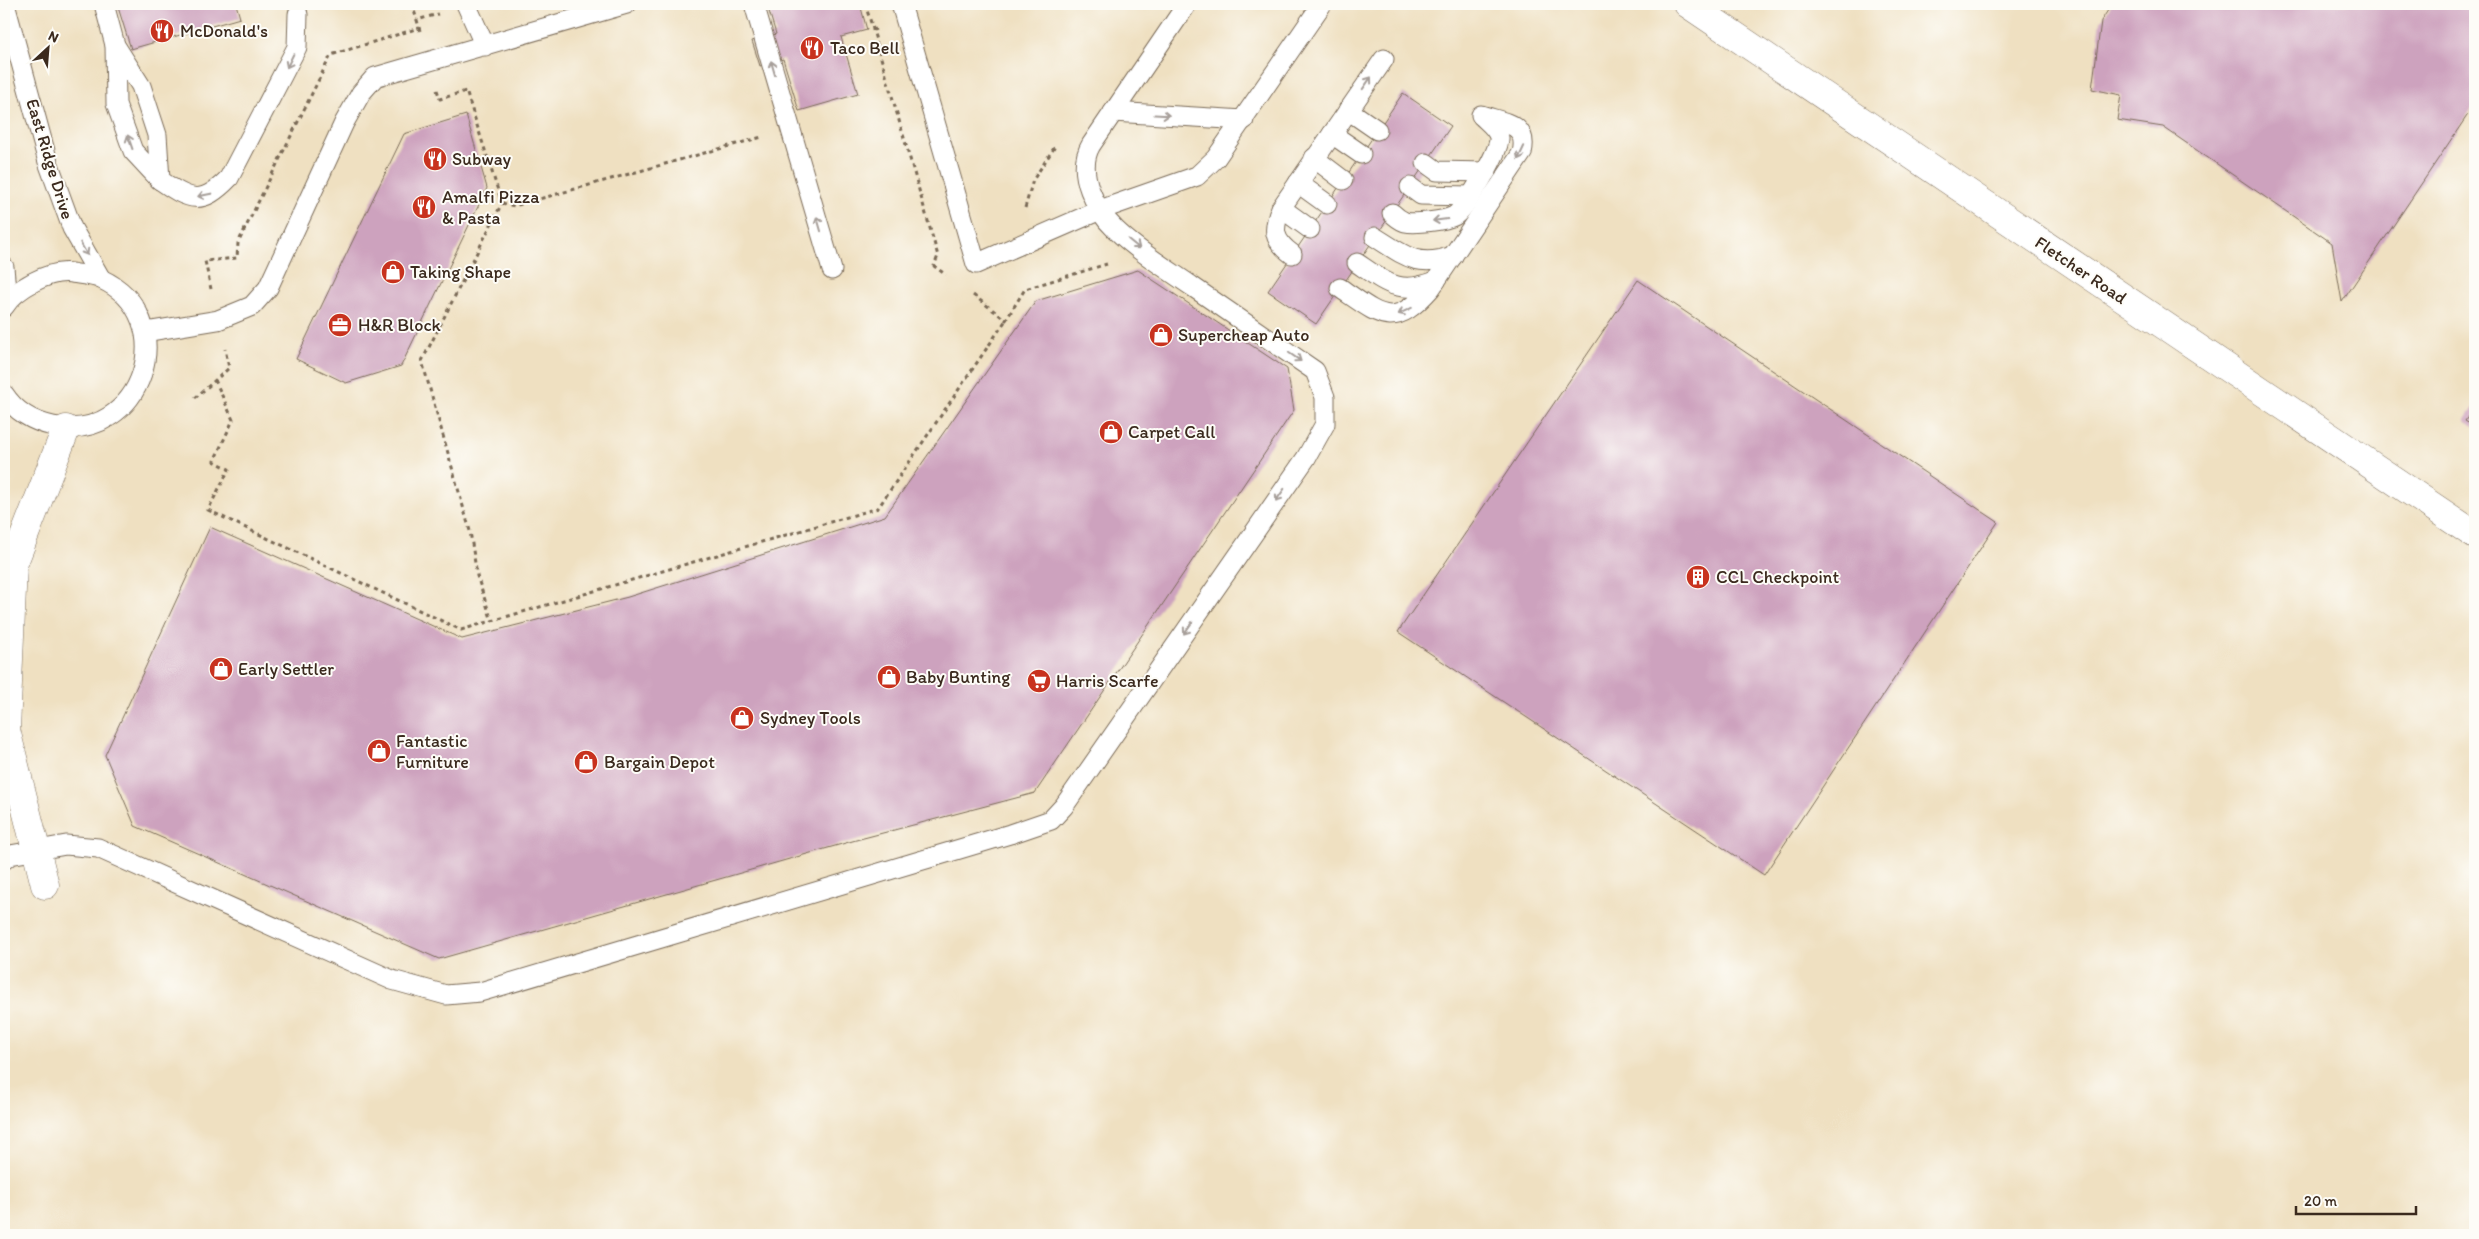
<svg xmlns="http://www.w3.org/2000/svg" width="2479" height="1239" font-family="Itim,sans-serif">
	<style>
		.building { fill: #cda2be }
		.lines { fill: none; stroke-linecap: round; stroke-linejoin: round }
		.lane-casing { stroke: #7a6a57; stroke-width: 21 }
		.street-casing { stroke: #7a6a57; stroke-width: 29 }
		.path { stroke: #7a6a57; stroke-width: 3; stroke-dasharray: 4 4; stroke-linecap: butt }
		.lane { stroke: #fff; stroke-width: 19 }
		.street { stroke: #fff; stroke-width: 28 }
		.oneway { stroke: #a79f9a }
		.labels { text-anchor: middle; stroke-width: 4; stroke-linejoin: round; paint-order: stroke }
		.poi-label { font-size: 18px; fill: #3b2a1e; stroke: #fdfcf7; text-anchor: start }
		.street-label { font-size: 18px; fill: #3b2a1e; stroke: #fdfcf7 }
	</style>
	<rect width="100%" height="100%" fill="#fdfcf7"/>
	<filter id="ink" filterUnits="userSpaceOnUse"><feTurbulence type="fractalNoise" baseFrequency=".02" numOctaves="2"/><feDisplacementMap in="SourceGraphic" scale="10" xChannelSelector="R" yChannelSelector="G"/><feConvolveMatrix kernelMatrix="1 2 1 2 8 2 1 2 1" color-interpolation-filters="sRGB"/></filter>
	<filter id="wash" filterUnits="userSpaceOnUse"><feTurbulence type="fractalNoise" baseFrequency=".0096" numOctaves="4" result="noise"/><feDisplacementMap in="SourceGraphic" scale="20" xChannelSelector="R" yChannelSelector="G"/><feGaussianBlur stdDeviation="1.12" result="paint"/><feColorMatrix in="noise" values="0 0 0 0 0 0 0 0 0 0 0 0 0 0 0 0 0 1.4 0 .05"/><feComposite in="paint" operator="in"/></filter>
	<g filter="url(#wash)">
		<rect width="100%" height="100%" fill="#efe0c1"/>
		<g id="blocks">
			<g class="building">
				<polygon points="117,4 236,4 240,18 131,49"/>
				<polygon points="782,4 860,4 867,30 841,37 858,94 799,111 783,59 760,66 752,41 776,34 768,8"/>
				<polygon points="2112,4 2475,4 2475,104 2342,302 2332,243 2163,127 2117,120 2121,95 2092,89 2101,21"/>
				<polygon points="1403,93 1451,126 1316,324 1268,291"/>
				<polygon points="466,115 487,188 401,366 346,383 296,359 404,134"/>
				<polygon points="1138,270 1287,369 1294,410 1035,793 856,840 439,959 135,826 105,755 210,527 462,639 628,597 885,516 1036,301"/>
				<polygon points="1638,280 1998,522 1764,875 1398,632"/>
				<polygon points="2475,406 2475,427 2465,421"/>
			</g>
		</g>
	</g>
	<g filter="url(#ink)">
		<use href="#blocks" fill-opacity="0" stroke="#7a6a57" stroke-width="1"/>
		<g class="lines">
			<g class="lane-casing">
				<g id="lane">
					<polyline points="5,4 48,162 72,228 101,279"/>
					<path d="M104,4L115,45L141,86L157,135L160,180C190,201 202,206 229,178L297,47L298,14"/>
					<polyline points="466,4 485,46"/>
					<polyline points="754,4 832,270"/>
					<polyline points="901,4 976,264 1100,210 1197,176 1216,158 1322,4"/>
					<polyline points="115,45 116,104 133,151 160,180"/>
					<polyline points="1348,110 1377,130"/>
					<polyline points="1113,112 1244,120"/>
					<polyline points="1332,134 1361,154"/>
					<polyline points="1314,158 1343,180"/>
					<polyline points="1426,163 1437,171 1486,172"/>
					<polyline points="1298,183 1327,204"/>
					<polyline points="1410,187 1421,195 1470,196"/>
					<polyline points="1281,208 1310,229"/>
					<path d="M1392,213C1395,216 1400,220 1405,222C1415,224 1445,221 1454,216C1464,211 1502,149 1499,137C1497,128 1488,122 1482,116"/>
					<path d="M1375,237C1405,256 1417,268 1453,256"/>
					<path d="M1292,254C1273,240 1272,230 1281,208L1384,59"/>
					<path d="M1357,263C1388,284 1399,295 1436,281"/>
					<polyline points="4,267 7,302"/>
					<path d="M1340,288C1381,316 1393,331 1431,288L1522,153C1529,123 1504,123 1481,115"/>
					<path d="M4,307C15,289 50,269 72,273C81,275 93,275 101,279C184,317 143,444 53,426C33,422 15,411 4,394"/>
					<polyline points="145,332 218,320 252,306 268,288 344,123 361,93 375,77 627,4"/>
					<path d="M4,860L10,855L66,845L98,848L392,980L446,995L480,992L1010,834L1051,820L1064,806L1306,458L1325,424V397L1315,371C1274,343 1233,315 1193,287C1167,269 1139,252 1116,230C1096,211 1075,172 1091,145L1187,4"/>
				</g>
			</g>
			<g class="street-casing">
				<g id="street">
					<polyline points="1688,4 2475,535"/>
					<polyline points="45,885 6,730 13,565 66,429"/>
				</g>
			</g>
			<g class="path">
				<polyline points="412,4 417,20"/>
				<polyline points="865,4 873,29"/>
				<polyline points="876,29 873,30 938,256 934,266 946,275"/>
				<polyline points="420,31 417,20 438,14"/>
				<polyline points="437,90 440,99 466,91 502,203 422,361 470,531 477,576 492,621"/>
				<polyline points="502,203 514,206 762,137"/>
				<polyline points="1025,208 1033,180 1056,145"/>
				<polyline points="211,289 205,261 237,258 238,243 331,55 419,28"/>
				<polyline points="973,295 1006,320 1025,289 1107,264"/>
				<polyline points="215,380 233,420 214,461 229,469 208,510 461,630 878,508 1006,320"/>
				<polyline points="195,398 229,368 225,349"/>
			</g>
			<use href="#lane" class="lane"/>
			<use href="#street" class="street"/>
		</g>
		<defs><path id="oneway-shaft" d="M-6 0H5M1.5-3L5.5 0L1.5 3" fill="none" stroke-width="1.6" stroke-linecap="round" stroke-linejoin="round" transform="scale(1.25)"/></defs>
		<g class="oneway">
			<use href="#oneway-shaft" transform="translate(290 61) rotate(116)"/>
			<use href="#oneway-shaft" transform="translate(773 68) rotate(-106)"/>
			<use href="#oneway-shaft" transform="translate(1367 83) rotate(-55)"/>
			<use href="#oneway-shaft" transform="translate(1162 115) rotate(3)"/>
			<use href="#oneway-shaft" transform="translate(130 142) rotate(-109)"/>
			<use href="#oneway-shaft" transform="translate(1521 153) rotate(115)"/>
			<use href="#oneway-shaft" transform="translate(205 195) rotate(168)"/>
			<use href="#oneway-shaft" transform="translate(1440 220) rotate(173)"/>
			<use href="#oneway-shaft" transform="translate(819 224) rotate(-106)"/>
			<use href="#oneway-shaft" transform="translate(1134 244) rotate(39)"/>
			<use href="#oneway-shaft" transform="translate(84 249) rotate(60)"/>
			<use href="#oneway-shaft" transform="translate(1405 311) rotate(155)"/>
			<use href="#oneway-shaft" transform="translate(1295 357) rotate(35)"/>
			<use href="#oneway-shaft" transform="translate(1280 495) rotate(125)"/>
			<use href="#oneway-shaft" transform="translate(1188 628) rotate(125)"/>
		</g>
	</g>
	<defs>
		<g id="restaurant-disc" transform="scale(1.25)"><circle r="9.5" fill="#c8321e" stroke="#fdfcf7"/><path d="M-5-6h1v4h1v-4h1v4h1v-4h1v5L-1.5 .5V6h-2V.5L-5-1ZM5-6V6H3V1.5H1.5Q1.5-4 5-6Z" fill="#fff"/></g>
		<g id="shop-disc" transform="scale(1.25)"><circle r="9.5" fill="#c8321e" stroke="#fdfcf7"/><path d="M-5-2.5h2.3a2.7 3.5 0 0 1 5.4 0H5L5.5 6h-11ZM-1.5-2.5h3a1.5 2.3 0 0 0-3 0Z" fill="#fff"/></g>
		<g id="office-disc" transform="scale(1.25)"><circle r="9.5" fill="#c8321e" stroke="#fdfcf7"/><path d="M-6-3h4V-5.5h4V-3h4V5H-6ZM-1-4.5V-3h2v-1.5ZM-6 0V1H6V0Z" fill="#fff"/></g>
		<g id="building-disc" transform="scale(1.25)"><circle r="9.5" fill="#c8321e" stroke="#fdfcf7"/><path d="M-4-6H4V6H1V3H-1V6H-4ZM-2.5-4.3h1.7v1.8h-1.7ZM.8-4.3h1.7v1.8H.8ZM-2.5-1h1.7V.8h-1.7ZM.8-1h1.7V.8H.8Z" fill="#fff"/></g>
		<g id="supermarket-disc" transform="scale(1.25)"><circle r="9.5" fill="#c8321e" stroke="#fdfcf7"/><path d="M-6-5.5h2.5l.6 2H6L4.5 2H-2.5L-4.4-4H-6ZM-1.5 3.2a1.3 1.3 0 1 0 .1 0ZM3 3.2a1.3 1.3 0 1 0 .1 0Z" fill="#fff"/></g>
	</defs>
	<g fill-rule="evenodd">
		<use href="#restaurant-disc" x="162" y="31"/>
		<use href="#restaurant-disc" x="812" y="48"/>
		<use href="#restaurant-disc" x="435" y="159"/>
		<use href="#restaurant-disc" x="424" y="207"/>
		<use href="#shop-disc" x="393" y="272"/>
		<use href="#office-disc" x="340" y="325"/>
		<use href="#shop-disc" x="1161" y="335"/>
		<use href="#shop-disc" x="1111" y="432"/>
		<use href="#building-disc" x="1698" y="577"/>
		<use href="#shop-disc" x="221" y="669"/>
		<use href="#shop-disc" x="889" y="677"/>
		<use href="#supermarket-disc" x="1039" y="681"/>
		<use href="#shop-disc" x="742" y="718"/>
		<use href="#shop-disc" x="379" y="751"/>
		<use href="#shop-disc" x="586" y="762"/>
	</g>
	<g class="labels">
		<g class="poi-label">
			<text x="180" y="37">McDonald's</text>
			<text x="830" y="54">Taco Bell</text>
			<text x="452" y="165">Subway</text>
			<text x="442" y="203">Amalfi Pizza<tspan x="442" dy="21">&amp; Pasta</tspan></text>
			<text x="410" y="278">Taking Shape</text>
			<text x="358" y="331">H&amp;R Block</text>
			<text x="1178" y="341">Supercheap Auto</text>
			<text x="1128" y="438">Carpet Call</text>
			<text x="1716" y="583">CCL Checkpoint</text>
			<text x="238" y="675">Early Settler</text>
			<text x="906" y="683">Baby Bunting</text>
			<text x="1056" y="687">Harris Scarfe</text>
			<text x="760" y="724">Sydney Tools</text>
			<text x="396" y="747">Fantastic<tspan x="396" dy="21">Furniture</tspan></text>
			<text x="604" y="768">Bargain Depot</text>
		</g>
		<g class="street-label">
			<text transform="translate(50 159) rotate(73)" y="6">East Ridge Drive</text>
			<text transform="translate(2081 270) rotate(34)" y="6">Fletcher Road</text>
		</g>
	</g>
	<rect width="2479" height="1239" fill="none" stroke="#fdfcf7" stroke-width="20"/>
	<g transform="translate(48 48) rotate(26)" stroke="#fdfcf7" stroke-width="4" paint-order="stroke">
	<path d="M0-4L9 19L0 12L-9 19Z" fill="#3b2a1e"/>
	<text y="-8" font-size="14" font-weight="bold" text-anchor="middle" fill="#3b2a1e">N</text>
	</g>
	<path d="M2296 1206v8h120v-8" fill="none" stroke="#3b2a1e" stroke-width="2.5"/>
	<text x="2304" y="1206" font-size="15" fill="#3b2a1e" stroke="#fdfcf7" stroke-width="4" paint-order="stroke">20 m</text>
</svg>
